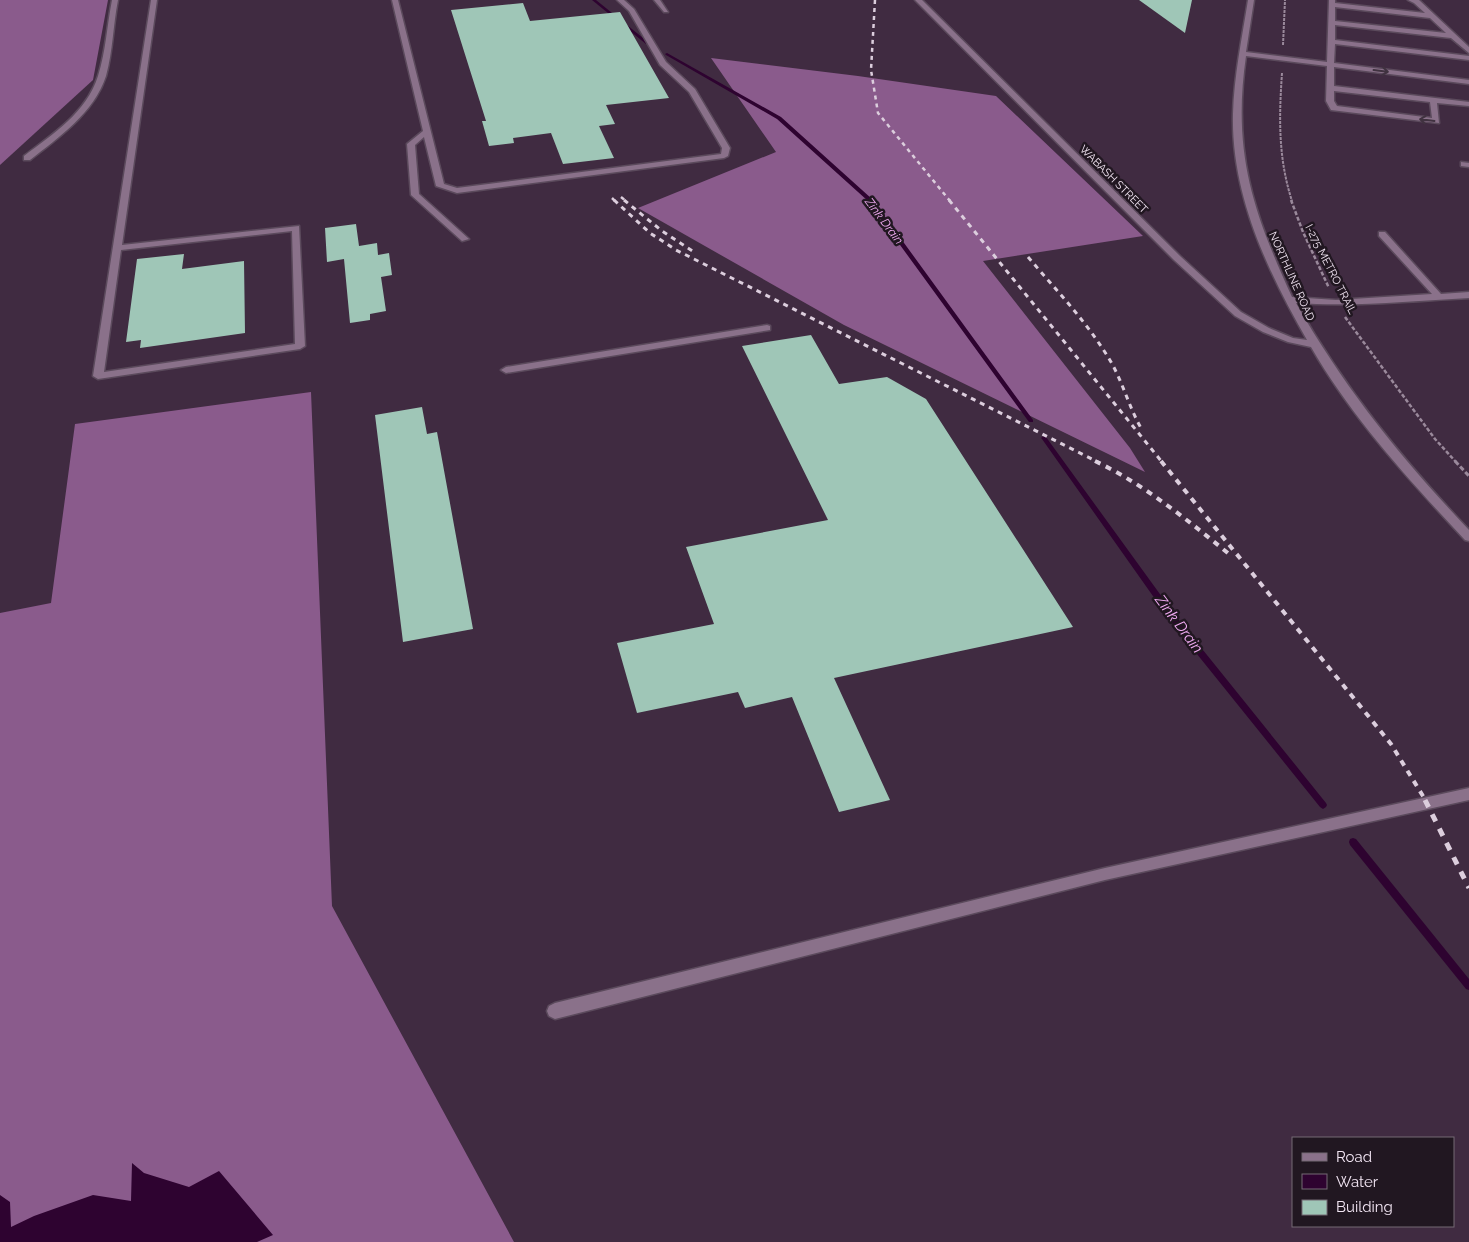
<svg xmlns="http://www.w3.org/2000/svg" width="1469" height="1242" font-family="Raleway,sans-serif">
	<style>
		.forest { fill: #8a5b8c }
		.water { fill: #2e0330 }
		.lines { fill: none; stroke-linecap: round; stroke-linejoin: round }
		.stream { fill: #2e0330; fill-rule: evenodd }
		.building { fill: #9fc6b7 }
		.minor-casing { stroke: #5b4a5c; stroke-width: 3 }
		.path-far2 { stroke: #9a899b; stroke-width: 2; stroke-dasharray: 3 1; stroke-linecap: butt }
		.path-far1 { stroke: #9a899b; stroke-width: 2.5; stroke-dasharray: 4 2; stroke-linecap: butt }
		.path { stroke: #9a899b; stroke-width: 3; stroke-dasharray: 5 2.5; stroke-linecap: butt }
		.minor { fill: #8a718a; fill-rule: evenodd }
		.rail-far3 { stroke: #dccedd; stroke-width: 2.5; stroke-dasharray: 4 4; stroke-linecap: butt }
		.rail-far2 { stroke: #dccedd; stroke-width: 3; stroke-dasharray: 5 5; stroke-linecap: butt }
		.rail-far1 { stroke: #dccedd; stroke-width: 4; stroke-dasharray: 6 6; stroke-linecap: butt }
		.rail { stroke: #dccedd; stroke-width: 5; stroke-dasharray: 8 8; stroke-linecap: butt }
		.oneway { stroke: #403240 }
		.labels { text-anchor: middle; stroke-width: 5; stroke-linejoin: round; paint-order: stroke }
		.far-street-label { font-size: 11px; fill: #f3e6f4; stroke: #211721 }
		.far-water-label { font-size: 12px; font-style: italic; fill: #f1abf3; stroke: #211721 }
		.water-label { font-size: 15px; font-style: italic; fill: #f1abf3; stroke: #211721 }
	</style>
	<rect width="100%" height="100%" fill="#402b41"/>
	<g class="forest">
		<polygon points="0,0 108,0 93,80 0,165"/>
		<polygon points="711,58 858,76 996,96 1143,236 983,261 1130,448 1145,472 844,325 638,208 776,152"/>
		<polygon points="311,392 332,906 514,1242 0,1242 0,613 51,603 75,424"/>
	</g>
	<polygon class="water" points="132,1163 144,1173 189,1187 219,1171 273,1235 257,1242 0,1242 0,1195 10,1202 11,1227 34,1216 93,1195 131,1201"/>
	<g class="lines">
		<g class="stream">
			<polygon points="592,0 596,0 648,42 648,44 646,44"/>
			<polygon points="667,53 781,117 872,199 1033,420 1033,422 1029,422 868,201 777,119 666,55 665,54"/>
			<polygon points="1044,436 1046,437 1178,619 1326,803 1327,805 1326,807 1323,809 1320,807 1172,623 1042,439 1041,438"/>
			<polygon points="1353,838 1356,839 1469,979 1469,990 1466,989 1350,845 1349,842 1350,839"/>
		</g>
	</g>
	<g class="building">
		<polygon points="1139,0 1192,0 1185,33"/>
		<polygon points="523,3 530,21 620,12 669,98 606,105 615,124 599,126 614,158 563,164 551,133 513,138 514,143 489,146 482,121 486,121 451,10"/>
		<polygon points="356,224 359,246 377,243 378,255 389,253 392,275 381,277 386,311 370,314 370,320 350,323 344,259 327,262 325,228"/>
		<polygon points="184,254 182,269 244,261 245,333 140,348 141,340 126,342 137,259"/>
		<polygon points="811,335 839,384 887,377 926,399 1073,627 834,678 890,800 839,812 792,697 745,708 738,692 637,713 617,643 714,624 686,547 828,520 742,346"/>
		<polygon points="422,407 427,434 437,432 473,629 403,642 375,415"/>
	</g>
	<g class="lines">
		<g class="minor-casing">
			<g id="minor">
				<path d="M112,0H118C113,25 113,51 106,76C94,113 59,137 30,160H24V156C53,134 87,112 98,76C106,51 107,25 112,0Z"/>
				<path d="M151,0H157L122,245L299,226L305,346L300,349L98,379L93,376ZM292,231L295,344L104,372L121,250Z"/>
				<polygon points="392,0 398,0 444,184 457,188 721,154 722,148 689,92 660,65 629,11 617,0 624,0 634,9 666,62 695,89 730,148 728,156 724,158 457,193 436,186 424,137 415,145 419,194 469,239 462,241 411,195 407,144 423,131"/>
				<polygon points="654,0 660,0 668,12 664,12"/>
				<path d="M915,0H922L1180,256L1241,312L1269,328L1293,338L1307,340C1268,272 1231,195 1233,114C1234,76 1242,38 1248,0H1254L1246,52L1327,62L1329,0H1335V3L1425,13L1414,3L1408,0H1419L1469,47V53L1451,38L1335,25V40L1469,56V60L1335,44L1334,63L1469,80V84L1334,67V86L1469,102V106L1437,103L1439,123L1331,110L1326,101L1327,66L1246,56C1232,152 1253,212 1292,297L1336,300L1432,294L1379,236V232H1385L1441,294L1469,292V298C1411,301 1354,307 1296,303C1345,389 1401,458 1469,530V541L1465,540C1409,480 1352,418 1311,347L1288,342L1263,332L1235,316L1174,260ZM1335,7L1430,18L1446,33L1335,21ZM1334,91L1430,102L1432,118L1337,106L1334,101Z"/>
				<polygon points="1461,162 1469,163 1469,167 1461,166"/>
				<polygon points="767,325 770,326 770,330 506,373 501,370 506,367"/>
				<polygon points="1469,788 1469,800 1105,880 555,1019 549,1016 547,1011 549,1006 555,1003 1105,868"/>
			</g>
		</g>
		<g class="path-far2">
			<polyline points="1283,45 1285,0"/>
			<path d="M1282,73C1279,117 1278,158 1292,201"/>
		</g>
		<g class="path-far1">
			<polyline points="1291,200 1303,232 1329,288"/>
			<polyline points="1345,317 1435,439 1456,462"/>
		</g>
		<polyline class="path" points="1455,461 1469,476"/>
		<use href="#minor" class="minor"/>
		<g class="rail-far3">
			<polyline points="875,0 871,70 878,113 950,201"/>
			<polyline points="621,197 626,201"/>
			<polyline points="612,198 615,201"/>
		</g>
		<g class="rail-far2">
			<polyline points="614,200 650,233 676,250 1098,462"/>
			<polyline points="624,200 662,231 694,252"/>
			<polyline points="949,200 1162,462"/>
			<path d="M1028,257C1057,291 1088,323 1111,362C1123,383 1129,407 1141,428"/>
		</g>
		<g class="rail-far1">
			<path d="M1095,461C1145,485 1186,519 1229,554"/>
			<polyline points="1161,461 1391,744 1426,801"/>
		</g>
		<polyline class="rail" points="1425,800 1469,888"/>
	</g>
	<defs><path id="oneway-shaft" d="M-6 0H5M1.5-3L5.5 0L1.5 3" fill="none" stroke-width="1.6" stroke-linecap="round" stroke-linejoin="round" transform="scale(1.25)"/></defs>
	<g class="oneway">
		<use href="#oneway-shaft" transform="translate(1381 71) rotate(7)"/>
		<use href="#oneway-shaft" transform="translate(1427 120) rotate(-173)"/>
	</g>
	<g class="labels">
		<g class="far-street-label">
			<text transform="translate(1114 179) rotate(45)" y="4">WABASH STREET</text>
			<text transform="translate(1331 269) rotate(63)" y="4">I-275 METRO TRAIL</text>
			<text transform="translate(1292 276) rotate(66)" y="4">NORTHLINE ROAD</text>
		</g>
		<g class="far-water-label">
			<text transform="translate(884 221) rotate(53)" y="4">Zink Drain</text>
		</g>
		<g class="water-label">
			<text transform="translate(1179 624) rotate(53)" y="5">Zink Drain</text>
		</g>
	</g>
	<rect x="1292" y="1137" width="162" height="90" fill="#211721" stroke="#756a75"/>
	<rect x="1302" y="1153" width="25" height="8" fill="#8a718a" stroke="#756a75"/>
	<text x="1336" y="1162" font-size="15" fill="#f3e6f4">Road</text>
	<rect x="1302" y="1174" width="25" height="15" fill="#2e0330" stroke="#756a75"/>
	<text x="1336" y="1187" font-size="15" fill="#f3e6f4">Water</text>
	<rect x="1302" y="1200" width="25" height="15" fill="#9fc6b7" stroke="#756a75"/>
	<text x="1336" y="1212" font-size="15" fill="#f3e6f4">Building</text>
</svg>
